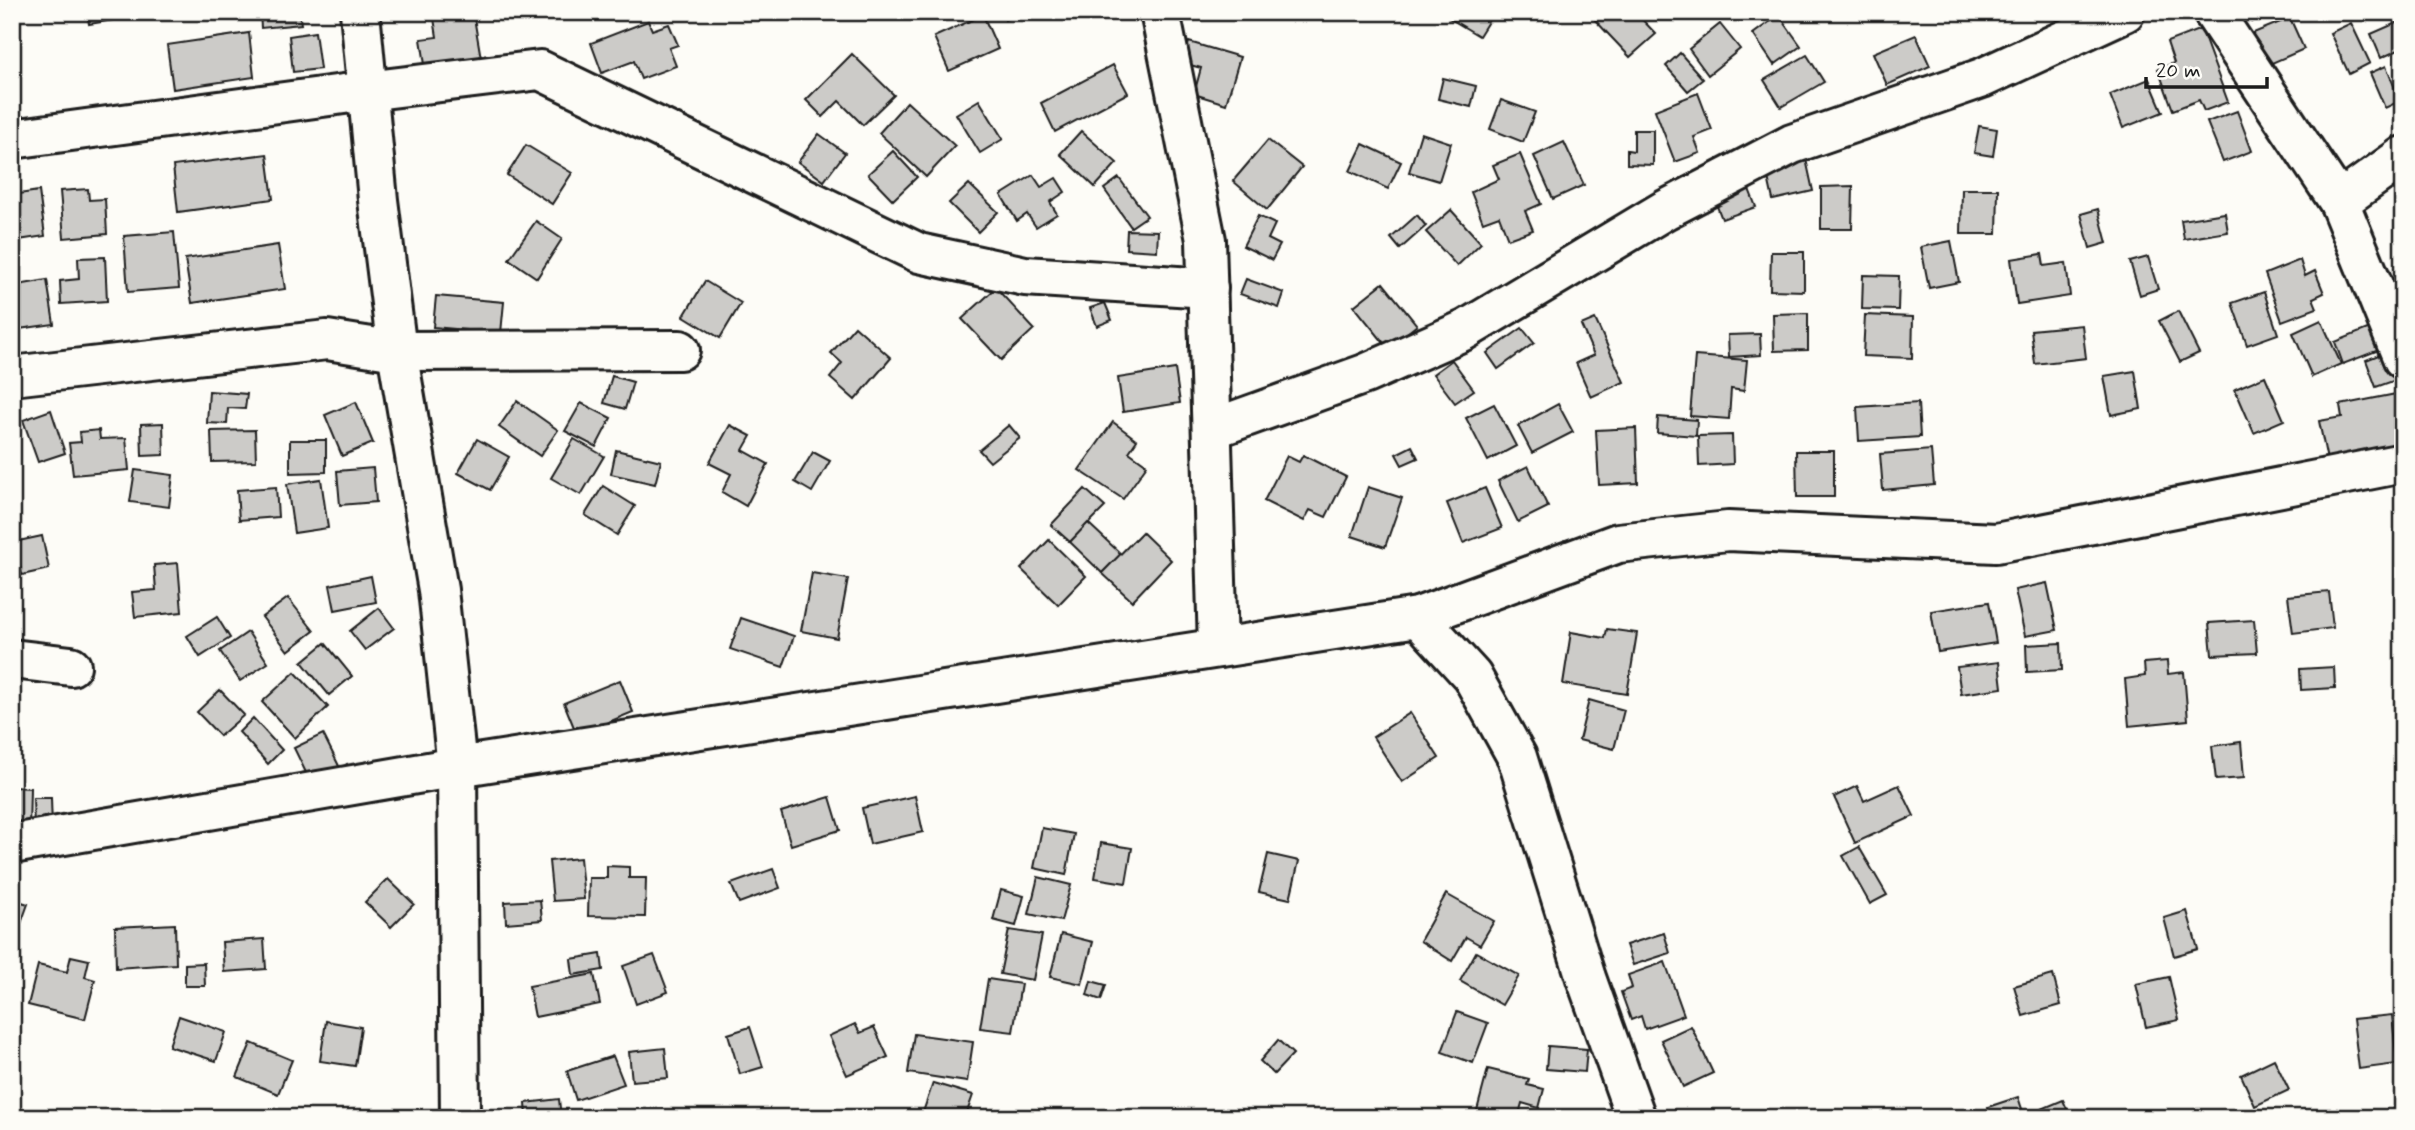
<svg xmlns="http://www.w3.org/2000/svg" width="2415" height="1130" font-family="Mynerve,sans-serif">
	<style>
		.building { fill: #cccbc8; stroke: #1c1c1c; stroke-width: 2 }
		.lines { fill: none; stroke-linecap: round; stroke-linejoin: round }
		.street-casing { stroke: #1c1c1c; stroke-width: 44 }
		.street { stroke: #fdfcf7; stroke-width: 38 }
	</style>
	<rect width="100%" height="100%" fill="#fdfcf7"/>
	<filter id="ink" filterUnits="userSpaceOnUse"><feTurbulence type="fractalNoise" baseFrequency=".0143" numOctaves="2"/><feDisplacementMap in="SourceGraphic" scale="14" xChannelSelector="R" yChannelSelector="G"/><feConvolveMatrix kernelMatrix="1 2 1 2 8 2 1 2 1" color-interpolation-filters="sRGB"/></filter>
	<g filter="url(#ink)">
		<g class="building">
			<polygon points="87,12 142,12 143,15 89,24"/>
			<polygon points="260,12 299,12 301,24 261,28"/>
			<polygon points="433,12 473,12 482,64 426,71 421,39 437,37"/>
			<polygon points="1001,12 1022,12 1005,20"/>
			<polygon points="1439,12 1494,12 1479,36"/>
			<polygon points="1602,12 1635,12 1656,34 1630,57 1594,19"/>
			<polygon points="2247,12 2273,12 2252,22"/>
			<polygon points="983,15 998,49 949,71 934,37"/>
			<polygon points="1779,15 1801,46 1774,65 1753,34"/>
			<polygon points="2290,18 2304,49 2265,66 2251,34"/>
			<polygon points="2403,20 2403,48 2381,58 2371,34"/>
			<polygon points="648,21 652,30 669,24 678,45 669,48 676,66 641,79 634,61 602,73 591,43"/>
			<polygon points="2351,23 2370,63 2349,74 2330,33"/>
			<polygon points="1720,24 1740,49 1708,75 1689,49"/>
			<polygon points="2201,29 2228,102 2204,111 2199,100 2173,110 2158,69 2174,63 2167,42"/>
			<polygon points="315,32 320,69 293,72 289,36"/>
			<polygon points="249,33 254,77 173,89 167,45"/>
			<polygon points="1916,35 1930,66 1887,85 1873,53"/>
			<polygon points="1189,42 1240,57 1226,104 1194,94 1201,68 1183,63"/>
			<polygon points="1680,53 1703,79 1688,91 1666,66"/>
			<polygon points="852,54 894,95 863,125 839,101 823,117 806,100"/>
			<polygon points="1807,55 1824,82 1781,107 1764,80"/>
			<polygon points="1113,65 1128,93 1055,132 1041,103"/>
			<polygon points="2386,66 2400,101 2385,108 2370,73"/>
			<polygon points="1443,78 1476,86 1471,107 1438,99"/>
			<polygon points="2149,79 2163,112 2123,128 2110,95"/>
			<polygon points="1698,93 1712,130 1694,137 1700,153 1675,162 1655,110"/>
			<polygon points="979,100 1003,139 980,153 956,114"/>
			<polygon points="1501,100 1535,112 1523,142 1490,129"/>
			<polygon points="907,102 955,146 926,177 879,133"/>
			<polygon points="2237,111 2252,151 2223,162 2207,122"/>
			<polygon points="1979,126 1997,129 1993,156 1974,153"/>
			<polygon points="1634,130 1653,130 1653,165 1627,164 1627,150 1634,151"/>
			<polygon points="1081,131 1117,163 1095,187 1060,154"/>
			<polygon points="1421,133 1451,143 1439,181 1409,172"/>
			<polygon points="819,134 845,153 824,181 798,162"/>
			<polygon points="1268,140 1302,167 1267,210 1233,181"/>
			<polygon points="1564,142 1584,185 1553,199 1534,156"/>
			<polygon points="1363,144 1401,162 1388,189 1350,171"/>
			<polygon points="526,145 572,173 552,204 507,175"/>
			<polygon points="893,151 917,177 893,200 868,174"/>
			<polygon points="267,154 273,199 178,212 173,166"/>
			<polygon points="1520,154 1541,204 1525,211 1533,230 1508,239 1499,216 1483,222 1471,192 1499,179 1493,165"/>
			<polygon points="1806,159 1813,191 1773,200 1766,168"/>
			<polygon points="1033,175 1041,187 1056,178 1065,192 1050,202 1057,214 1036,227 1027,214 1017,221 1001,195"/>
			<polygon points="1119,178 1147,216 1131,227 1104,189"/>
			<polygon points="969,184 998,212 978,232 949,203"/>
			<polygon points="1853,186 1852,229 1821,229 1821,187"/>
			<polygon points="88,189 89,200 105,199 107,234 64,238 60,191"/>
			<polygon points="1749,189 1756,207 1722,219 1715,201"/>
			<polygon points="1962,189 1998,189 1997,234 1961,234"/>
			<polygon points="39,191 45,236 12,241 12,195"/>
			<polygon points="2098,209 2107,243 2090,248 2081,214"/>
			<polygon points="1451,210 1481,243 1457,266 1426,232"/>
			<polygon points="2225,213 2228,232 2184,239 2181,220"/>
			<polygon points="1417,215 1426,226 1400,249 1391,238"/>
			<polygon points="1258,216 1275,224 1268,239 1280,245 1272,260 1243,246"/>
			<polygon points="536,221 562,239 537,278 509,259"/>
			<polygon points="1127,230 1158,231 1157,251 1126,249"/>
			<polygon points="174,232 179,288 128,292 124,236"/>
			<polygon points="1951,241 1959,282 1929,288 1921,247"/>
			<polygon points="278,245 285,289 192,303 185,259"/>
			<polygon points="1771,252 1804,252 1804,291 1770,290"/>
			<polygon points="2042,254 2044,266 2066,263 2070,296 2017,304 2011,259"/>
			<polygon points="105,257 107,301 61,304 60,281 79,279 78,258"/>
			<polygon points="2148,257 2158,289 2140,295 2130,262"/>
			<polygon points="2300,260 2305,276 2315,271 2324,293 2313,298 2317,308 2282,321 2265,274"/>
			<polygon points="1863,275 1899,276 1898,310 1862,309"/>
			<polygon points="1246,279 1284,293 1279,308 1240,294"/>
			<polygon points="47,280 54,324 12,330 12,286"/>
			<polygon points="705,281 741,303 720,338 684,316"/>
			<polygon points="1383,283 1417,325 1388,348 1354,306"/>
			<polygon points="996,288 1034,329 1001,360 962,319"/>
			<polygon points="2264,292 2278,334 2247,345 2232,303"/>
			<polygon points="436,296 504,302 501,333 433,327"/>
			<polygon points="1105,303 1112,320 1097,326 1090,308"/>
			<polygon points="2178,311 2199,353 2180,362 2159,321"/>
			<polygon points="1808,313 1808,350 1774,351 1773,314"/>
			<polygon points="1865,315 1913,317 1912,358 1863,356"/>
			<polygon points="1595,319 1624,382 1591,397 1576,363 1594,355 1581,325"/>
			<polygon points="2321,320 2341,364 2312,377 2293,333"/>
			<polygon points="2082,325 2086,358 2035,364 2031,330"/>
			<polygon points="855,326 891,358 855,400 830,378 842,363 831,353"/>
			<polygon points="1522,328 1534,343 1498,369 1487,353"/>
			<polygon points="2370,328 2379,350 2343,364 2335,342"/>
			<polygon points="1760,334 1761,355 1729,357 1728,335"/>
			<polygon points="2386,352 2396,380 2376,387 2366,360"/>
			<polygon points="1695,356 1747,360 1744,391 1731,389 1729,419 1690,416"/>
			<polygon points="1452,360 1474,390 1455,403 1433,374"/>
			<polygon points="1175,369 1180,403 1123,412 1118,378"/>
			<polygon points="2135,371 2141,409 2111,415 2104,376"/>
			<polygon points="612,376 633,382 625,409 604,403"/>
			<polygon points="2265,376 2284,420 2254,433 2235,389"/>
			<polygon points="209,391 247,394 245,409 228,408 227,424 207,423"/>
			<polygon points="2401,393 2403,450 2328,465 2319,421 2342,417 2340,405"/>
			<polygon points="517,401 558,430 540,456 499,427"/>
			<polygon points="356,402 373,443 342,456 325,415"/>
			<polygon points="581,403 611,418 596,447 565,431"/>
			<polygon points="1918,403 1920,437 1859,441 1857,407"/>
			<polygon points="1494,404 1516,446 1488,461 1466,418"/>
			<polygon points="1558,404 1573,432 1532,453 1518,426"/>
			<polygon points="51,410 65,453 38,462 23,420"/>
			<polygon points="1658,417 1697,420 1696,436 1657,433"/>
			<polygon points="1113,422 1137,440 1129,452 1147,465 1123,499 1079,470"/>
			<polygon points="163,423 164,455 142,456 141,424"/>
			<polygon points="730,425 751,436 743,450 768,464 746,506 722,492 731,474 709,463"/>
			<polygon points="1009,425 1020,438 990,462 979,450"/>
			<polygon points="1636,428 1638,483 1599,485 1596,430"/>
			<polygon points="99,430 100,439 126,438 129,470 73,475 69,443 81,442 80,432"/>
			<polygon points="255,430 256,461 212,462 211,431"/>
			<polygon points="1732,435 1733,464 1699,466 1698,436"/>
			<polygon points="477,439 509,457 490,490 458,473"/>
			<polygon points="574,439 604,456 581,495 551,478"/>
			<polygon points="290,440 326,440 326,472 290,473"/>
			<polygon points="1412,446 1418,458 1402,465 1396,454"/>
			<polygon points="616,450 661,461 655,484 611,474"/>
			<polygon points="1931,450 1934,485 1883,490 1880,454"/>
			<polygon points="1796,451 1834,451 1834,497 1797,497"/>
			<polygon points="813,452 830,461 812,492 795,482"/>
			<polygon points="1303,455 1346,477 1326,517 1310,510 1304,521 1264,501 1287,456 1299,462"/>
			<polygon points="1528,466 1548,507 1518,522 1498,481"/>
			<polygon points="373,468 376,502 340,505 337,471"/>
			<polygon points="135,470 173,475 169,507 130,502"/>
			<polygon points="321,479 328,528 294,533 287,484"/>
			<polygon points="603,486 635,506 617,535 585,515"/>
			<polygon points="276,487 278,517 239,520 237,490"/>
			<polygon points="1368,487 1402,498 1385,547 1352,536"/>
			<polygon points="1485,488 1502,528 1463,543 1447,503"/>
			<polygon points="1085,489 1105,507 1070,542 1051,525"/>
			<polygon points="1088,523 1121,554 1102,573 1070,542"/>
			<polygon points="1142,532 1171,560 1132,601 1102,573"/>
			<polygon points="42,536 49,569 22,575 14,542"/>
			<polygon points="1049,540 1086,576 1058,605 1021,569"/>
			<polygon points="178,563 182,612 135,617 132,592 156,590 154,565"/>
			<polygon points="812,573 848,579 837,638 801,631"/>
			<polygon points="371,576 376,602 335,610 330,585"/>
			<polygon points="2047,583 2057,630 2025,636 2015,590"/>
			<polygon points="2329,592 2333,628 2293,633 2288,596"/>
			<polygon points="288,598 314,631 288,651 262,617"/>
			<polygon points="1989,602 1996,643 1938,652 1931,611"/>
			<polygon points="379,608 394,628 365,650 350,631"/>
			<polygon points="217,617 230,638 200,657 187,636"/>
			<polygon points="741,618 794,636 783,667 730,649"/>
			<polygon points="2254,620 2257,653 2212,655 2209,623"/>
			<polygon points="1607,629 1637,633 1627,694 1563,684 1571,632 1605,638"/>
			<polygon points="248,632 268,663 240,681 220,651"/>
			<polygon points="325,643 352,676 329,695 302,662"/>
			<polygon points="2061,643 2062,670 2027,672 2026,645"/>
			<polygon points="2167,661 2168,674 2184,672 2188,720 2129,726 2125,679 2145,676 2144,663"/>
			<polygon points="1999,662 2002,688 1961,694 1957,667"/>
			<polygon points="2334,667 2335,688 2301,690 2300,669"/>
			<polygon points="295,672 328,707 295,738 262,702"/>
			<polygon points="620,680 633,712 577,735 564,703"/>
			<polygon points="220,690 244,715 220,736 197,712"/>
			<polygon points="1589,700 1624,710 1614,749 1579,740"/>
			<polygon points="1410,713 1439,758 1402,782 1373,737"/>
			<polygon points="253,718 282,750 268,764 239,732"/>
			<polygon points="323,734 340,768 347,764 352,775 312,785 294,748"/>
			<polygon points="2241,742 2244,778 2216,780 2212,746"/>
			<polygon points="1899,785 1914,816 1855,843 1834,797 1857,786 1864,801"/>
			<polygon points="12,787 30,788 29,830 12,830"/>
			<polygon points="915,796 923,832 870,844 862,808"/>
			<polygon points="830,797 840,830 791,845 781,812"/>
			<polygon points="33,798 51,798 52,828 34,828"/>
			<polygon points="1042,828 1074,834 1066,875 1034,868"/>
			<polygon points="1101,843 1132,848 1126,883 1095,878"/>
			<polygon points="1859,847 1887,895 1870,904 1843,856"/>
			<polygon points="1268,854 1299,861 1290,899 1259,892"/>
			<polygon points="580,858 584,899 553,901 549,861"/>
			<polygon points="607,866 629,867 629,878 646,878 645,917 588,916 589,878 607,878"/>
			<polygon points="773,869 780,888 739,903 731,884"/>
			<polygon points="1038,877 1071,885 1061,921 1029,914"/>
			<polygon points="388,879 414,904 391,927 365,902"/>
			<polygon points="1001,890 1024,896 1016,926 993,920"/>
			<polygon points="1446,894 1494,921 1480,945 1466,937 1452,961 1420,941"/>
			<polygon points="12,899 28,904 15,940 12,939"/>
			<polygon points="540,900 542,920 506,923 505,902"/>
			<polygon points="2187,911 2198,949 2174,956 2164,918"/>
			<polygon points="175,924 176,964 116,968 115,927"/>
			<polygon points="1009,930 1042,935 1033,980 1000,974"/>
			<polygon points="1664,933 1670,953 1633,965 1626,945"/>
			<polygon points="1061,934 1093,942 1082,984 1050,977"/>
			<polygon points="264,939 266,969 224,972 222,942"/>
			<polygon points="1476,952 1519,976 1502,1005 1460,981"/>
			<polygon points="601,954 603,970 573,975 571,959"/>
			<polygon points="654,955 668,992 636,1004 623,966"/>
			<polygon points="71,956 89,960 85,977 95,980 85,1019 28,1005 38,965 67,972"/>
			<polygon points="1665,962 1684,1015 1645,1029 1641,1016 1631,1020 1621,992 1632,988 1628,975"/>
			<polygon points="204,963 205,986 185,986 185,964"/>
			<polygon points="594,974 600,1004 535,1017 529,986"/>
			<polygon points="2053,975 2061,1005 2023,1016 2014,986"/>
			<polygon points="2169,977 2179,1020 2146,1027 2136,984"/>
			<polygon points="988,979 1021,984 1013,1032 980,1028"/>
			<polygon points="1091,981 1106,985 1101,1000 1087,995"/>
			<polygon points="1457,1012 1488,1023 1473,1063 1442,1052"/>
			<polygon points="2392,1015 2397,1064 2359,1069 2353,1019"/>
			<polygon points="179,1016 226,1032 216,1061 169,1046"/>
			<polygon points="326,1021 361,1027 355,1066 320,1061"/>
			<polygon points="855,1024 860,1033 874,1027 888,1057 847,1075 829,1036"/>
			<polygon points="1691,1026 1713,1073 1683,1087 1661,1040"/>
			<polygon points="750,1027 763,1067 740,1074 728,1034"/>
			<polygon points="914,1034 973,1042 967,1082 908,1073"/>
			<polygon points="1278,1040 1293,1054 1274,1074 1260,1061"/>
			<polygon points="251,1043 292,1060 278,1094 237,1077"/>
			<polygon points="1548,1046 1587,1049 1585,1072 1546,1069"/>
			<polygon points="665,1048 668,1078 632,1081 629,1052"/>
			<polygon points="613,1056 624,1084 576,1100 567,1071"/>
			<polygon points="2274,1059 2289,1090 2255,1106 2241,1075"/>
			<polygon points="1488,1069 1529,1079 1527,1085 1544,1089 1539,1108 1522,1103 1518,1118 1475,1118"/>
			<polygon points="933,1083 973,1095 965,1118 921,1118"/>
			<polygon points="2018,1097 2025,1118 1991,1118 1988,1107"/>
			<polygon points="559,1099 561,1118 527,1118 526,1103"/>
			<polygon points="2063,1100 2071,1118 2040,1118 2037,1111"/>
		</g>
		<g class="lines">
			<g class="street-casing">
				<g id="street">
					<polyline points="360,12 378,200 397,351 438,590 457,767 460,1118"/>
					<polyline points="1160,12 1206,240 1218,648"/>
					<polyline points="2213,12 2339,202 2403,156"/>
					<polyline points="12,139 366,91 540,70 919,253 1025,276 1208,288"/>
					<polyline points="2339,202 2403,359"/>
					<polyline points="12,376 327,340 397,351 680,350"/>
					<polyline points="1212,429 1365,374 1465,330 1665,210 1792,144 1982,78 2125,12"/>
					<polyline points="1418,617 1472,676 1517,757 1586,978 1636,1118"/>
					<polyline points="12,659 71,666"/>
					<polyline points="12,844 457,767 1418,617 1618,543 1728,531 1996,543 2403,463"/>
				</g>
			</g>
			<use href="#street" class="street"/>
		</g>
	</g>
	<rect width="2415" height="1130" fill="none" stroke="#fdfcf7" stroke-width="42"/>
	<rect x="21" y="21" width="2373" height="1088" fill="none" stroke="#1c1c1c" stroke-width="2.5" filter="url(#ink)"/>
	<path d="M2146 77v10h121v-10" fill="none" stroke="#1c1c1c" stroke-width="3.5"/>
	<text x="2156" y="77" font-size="21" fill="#1c1c1c" stroke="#fdfcf7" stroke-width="5" paint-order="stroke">20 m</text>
</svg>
